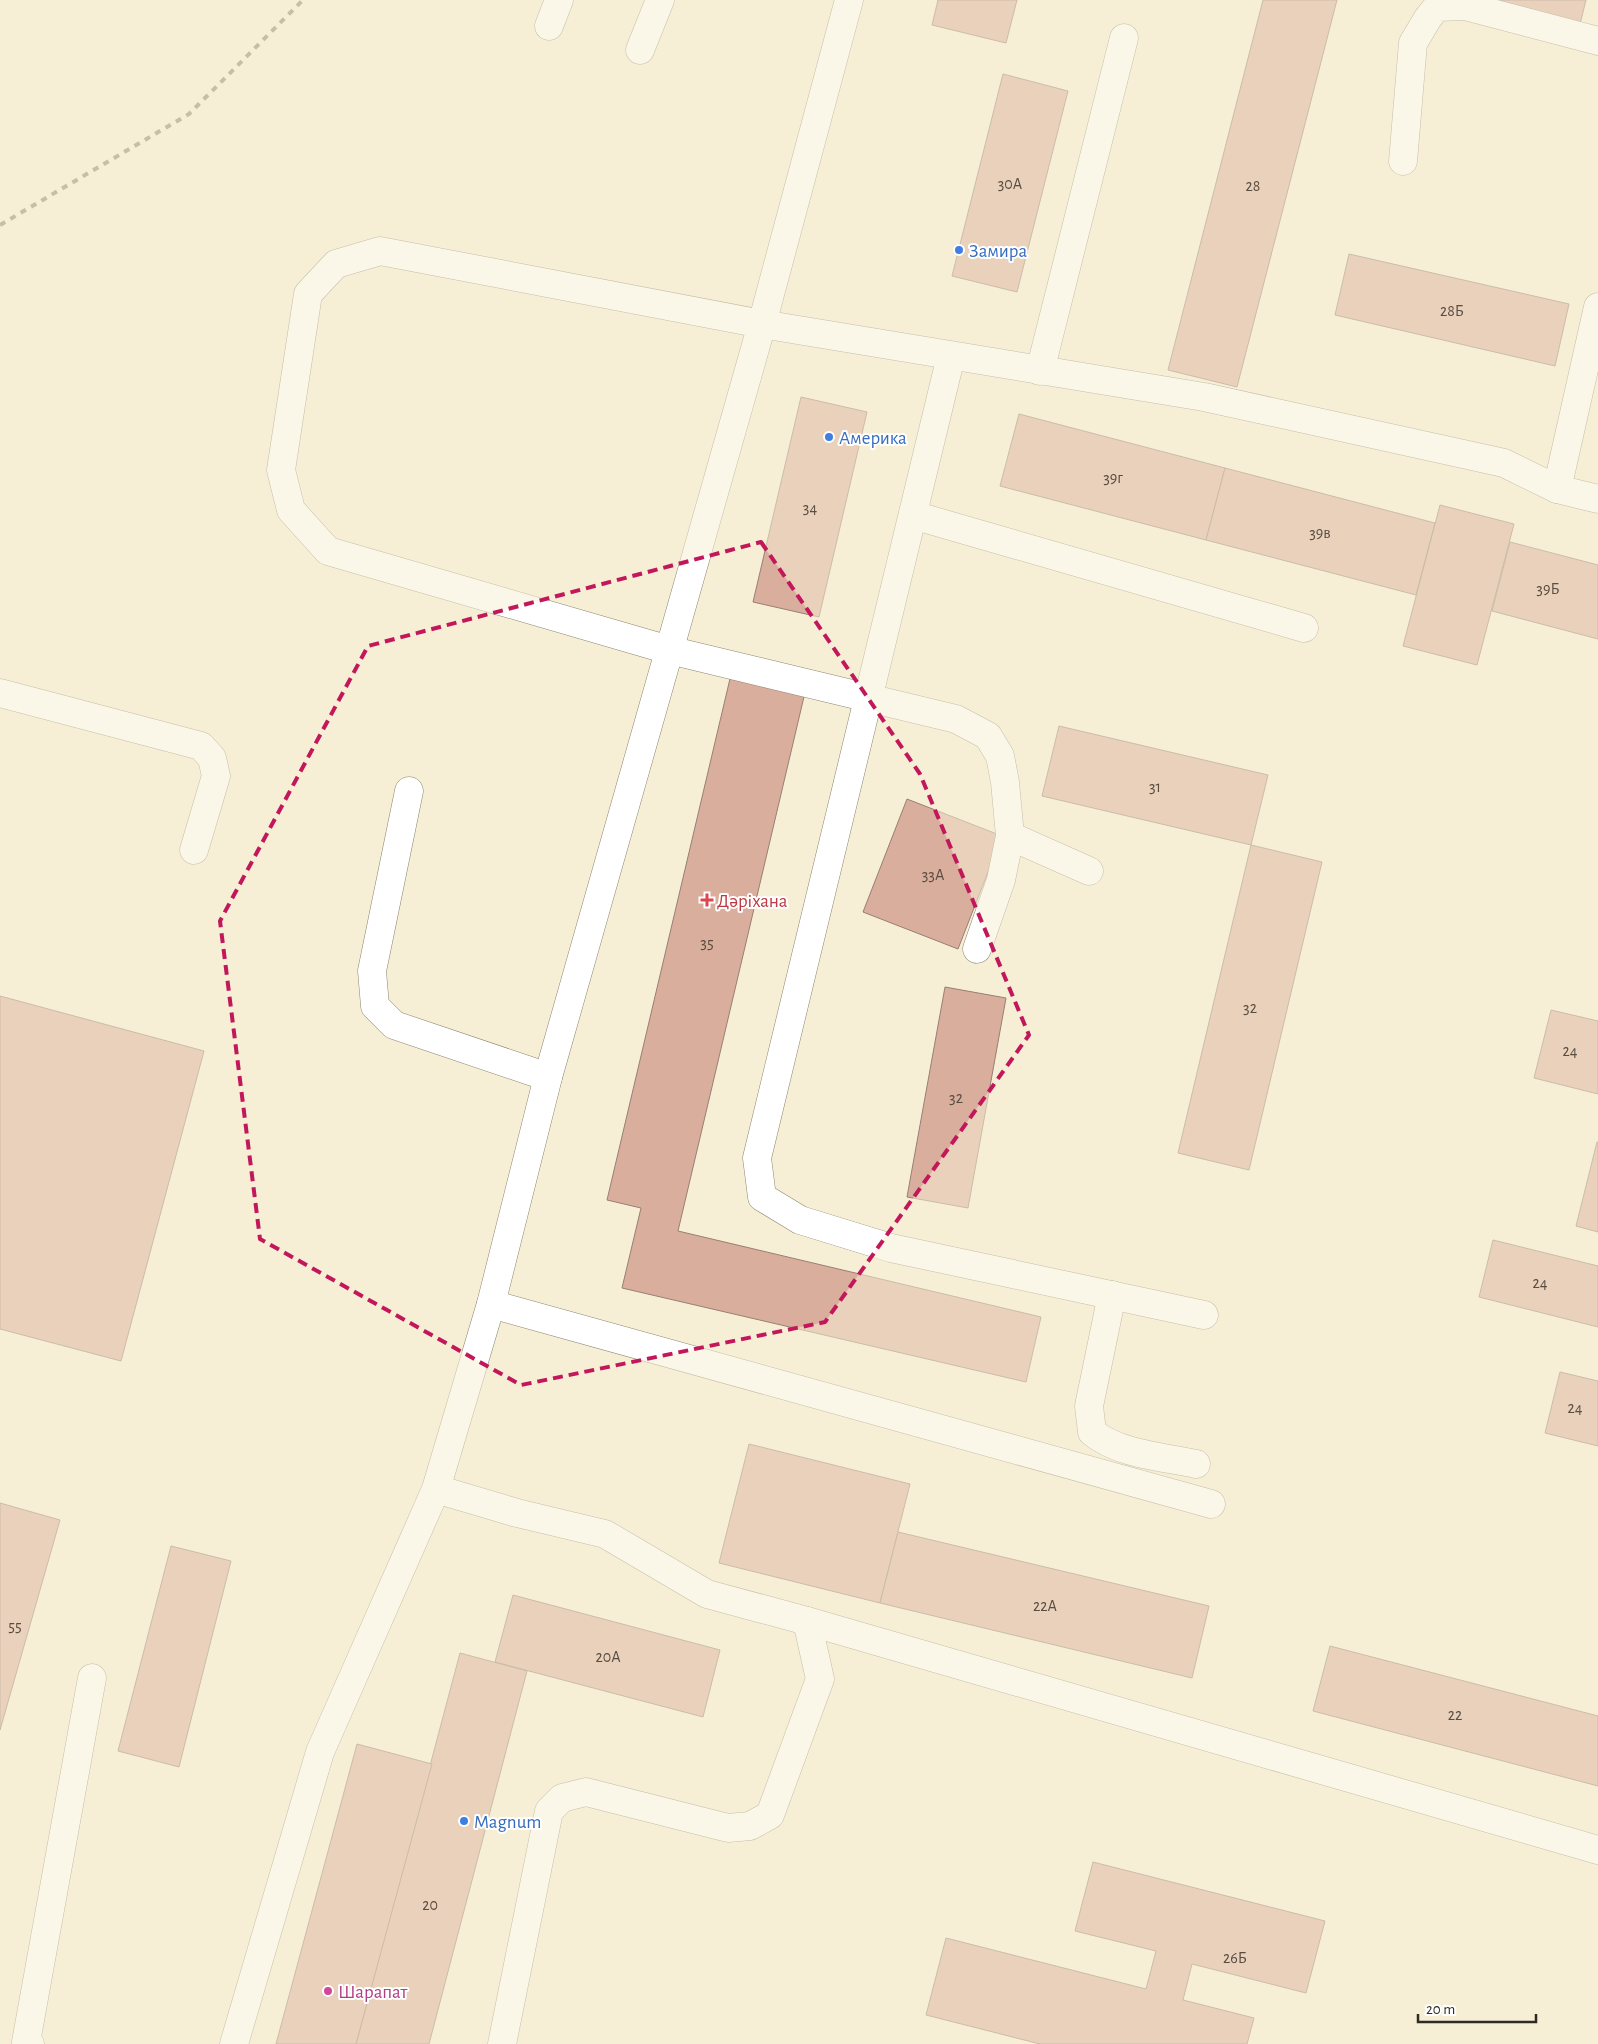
<svg xmlns="http://www.w3.org/2000/svg" width="1598" height="2044" font-family="'Alegreya Sans',sans-serif">
	<style>
		.building { fill: #d9ae9c; stroke: #977f75 }
		.lines { fill: none; stroke-linecap: round; stroke-linejoin: round }
		.minor-casing { stroke: #8c856f; stroke-width: 29 }
		.minor { stroke: #fff; stroke-width: 28 }
		.rail { stroke: #8a8575; stroke-width: 4; stroke-dasharray: 6 6; stroke-linecap: butt }
		.marked { fill: none; stroke: #c2185b; stroke-width: 4; stroke-dasharray: 10 6; stroke-linejoin: round }
		.shop-dot { fill: #3f7fe0; stroke: #fff; stroke-width: 2 }
		.health-dot { fill: #e0444e; stroke: #fff; stroke-width: 2 }
		.hotel-dot { fill: #d1479c; stroke: #fff; stroke-width: 2 }
		.labels { text-anchor: middle; stroke-width: 4; stroke-linejoin: round; paint-order: stroke }
		.number-label { font-size: 16px; fill: #594c40 }
		.shop-label { font-size: 19px; fill: #366cbe; stroke: #fff; text-anchor: start }
		.health-label { font-size: 19px; fill: #be3a42; stroke: #fff; text-anchor: start }
		.hotel-label { font-size: 19px; fill: #b23c85; stroke: #fff; text-anchor: start }
	</style>
	<rect width="100%" height="100%" fill="#f6efd6"/>
	<g class="building">
		<polygon points="938,0 1017,0 1006,43 932,25"/>
		<polygon points="1263,0 1337,0 1237,387 1168,370"/>
		<polygon points="1484,0 1586,0 1580,24"/>
		<polygon points="1003,74 1068,91 1017,292 952,276"/>
		<polygon points="1349,254 1569,304 1555,366 1335,315"/>
		<polygon points="801,397 867,412 819,617 753,602"/>
		<polygon points="1019,414 1225,468 1206,540 1000,486"/>
		<polygon points="1225,468 1435,523 1416,595 1206,540"/>
		<polygon points="1440,505 1514,524 1477,665 1403,646"/>
		<polygon points="1510,542 1598,565 1598,639 1492,611"/>
		<polygon points="733,666 807,684 678,1231 1041,1317 1026,1382 622,1288 641,1208 607,1200"/>
		<polygon points="1059,726 1268,775 1251,845 1042,796"/>
		<polygon points="907,799 1002,836 958,949 863,912"/>
		<polygon points="1251,845 1322,862 1249,1170 1178,1153"/>
		<polygon points="945,987 1006,998 968,1208 907,1197"/>
		<polygon points="0,996 204,1051 121,1361 0,1329"/>
		<polygon points="1551,1010 1598,1021 1598,1094 1534,1078"/>
		<polygon points="1597,1142 1598,1142 1598,1232 1576,1226"/>
		<polygon points="1493,1240 1598,1266 1598,1327 1479,1297"/>
		<polygon points="1560,1372 1598,1381 1598,1446 1545,1433"/>
		<polygon points="749,1444 910,1484 880,1603 719,1563"/>
		<polygon points="0,1503 60,1520 0,1730"/>
		<polygon points="898,1532 1209,1606 1192,1678 880,1603"/>
		<polygon points="171,1546 231,1561 179,1767 118,1751"/>
		<polygon points="513,1595 720,1650 703,1717 495,1662"/>
		<polygon points="1330,1646 1598,1716 1598,1786 1313,1711"/>
		<polygon points="460,1653 527,1671 429,2044 356,2044"/>
		<polygon points="357,1744 432,1764 356,2044 276,2044"/>
		<polygon points="1093,1862 1325,1921 1306,1993 1192,1964 1183,2000 1254,2018 1247,2044 1040,2044 926,2015 946,1938 1146,1989 1156,1951 1075,1931"/>
	</g>
	<g class="lines">
		<g class="minor-casing">
			<g id="minor">
				<polyline points="549,26 559,0"/>
				<polyline points="640,50 660,0"/>
				<polyline points="1403,161 1413,43 1428,18 1437,7 1465,6 1598,41"/>
				<polyline points="951,356 757,1158 762,1197 800,1220 891,1248 1204,1315"/>
				<polyline points="1040,371 1124,38"/>
				<polyline points="1557,489 1598,307"/>
				<polyline points="913,515 1304,628"/>
				<polyline points="0,693 201,746 212,758 216,776 194,850"/>
				<polyline points="409,791 372,971 375,1006 394,1025 548,1077"/>
				<polyline points="1010,836 1089,871"/>
				<polyline points="977,949 1001,880 1010,836 1005,782 1000,756 988,736 956,719 669,650 328,551 291,510 281,470 308,294 336,264 380,251 762,324 1204,397 1504,463 1557,489 1598,499"/>
				<path d="M1112,1295L1089,1406L1092,1432C1118,1454 1163,1457 1196,1464"/>
				<polyline points="491,1304 1211,1504"/>
				<polyline points="436,1489 517,1513 605,1534 707,1594 807,1621 1598,1850"/>
				<polyline points="30,2044 26,2042 92,1678"/>
				<polyline points="234,2044 320,1752 436,1489 491,1304 548,1077 762,324 849,0"/>
				<polyline points="502,2044 549,1811 562,1798 586,1792 728,1828 750,1826 770,1815 820,1679 807,1621"/>
			</g>
		</g>
		<use href="#minor" class="minor"/>
		<polyline class="rail" points="0,225 189,114 303,0"/>
	</g>
	<path d="M0 0H1598V2044H0ZM761,542L920,774L1029,1035L825,1322L521,1385L260,1239L220,921L368,646Z" fill="#f6efd6" fill-opacity=".55" fill-rule="evenodd"/>
	<path class="marked" d="M761,542L920,774L1029,1035L825,1322L521,1385L260,1239L220,921L368,646Z"/>
	<g class="shop-dot">
		<circle cx="959" cy="250" r="5"/>
		<circle cx="829" cy="437" r="5"/>
		<circle cx="464" cy="1821" r="5"/>
	</g>
	<path class="health-dot" d="M704.5 892.5h5v5h5v5h-5v5h-5v-5h-5v-5h5z"/>
	<circle class="hotel-dot" cx="328" cy="1991" r="5"/>
	<g class="labels">
		<g class="number-label">
			<text x="1010" y="189">30А</text>
			<text x="1253" y="191">28</text>
			<text x="1452" y="316">28Б</text>
			<text x="1113" y="483">39г</text>
			<text x="810" y="513">34</text>
			<text x="1320" y="538">39в</text>
			<text x="1548" y="594">39Б</text>
			<text x="1155" y="792">31</text>
			<text x="933" y="880">33А</text>
			<text x="707" y="948">35</text>
			<text x="1250" y="1013">32</text>
			<text x="1570" y="1056">24</text>
			<text x="956" y="1103">32</text>
			<text x="1540" y="1288">24</text>
			<text x="1575" y="1413">24</text>
			<text x="1045" y="1611">22А</text>
			<text x="15" y="1631">55</text>
			<text x="608" y="1662">20А</text>
			<text x="1455" y="1720">22</text>
			<text x="430" y="1910">20</text>
			<text x="1235" y="1963">26Б</text>
		</g>
		<g class="shop-label">
			<text x="969" y="257">Замира</text>
			<text x="839" y="444">Америка</text>
			<text x="474" y="1828">Magnum</text>
		</g>
		<g class="health-label">
			<text x="717" y="907">Дəріхана</text>
		</g>
		<g class="hotel-label">
			<text x="338" y="1998">Шарапат</text>
		</g>
	</g>
	<path d="M1418 2014v8h118v-8" fill="none" stroke="#2e2b22" stroke-width="2.5"/>
	<text x="1426" y="2014" font-size="15" fill="#2e2b22" stroke="#ffffff" stroke-width="4" paint-order="stroke">20 m</text>
</svg>
